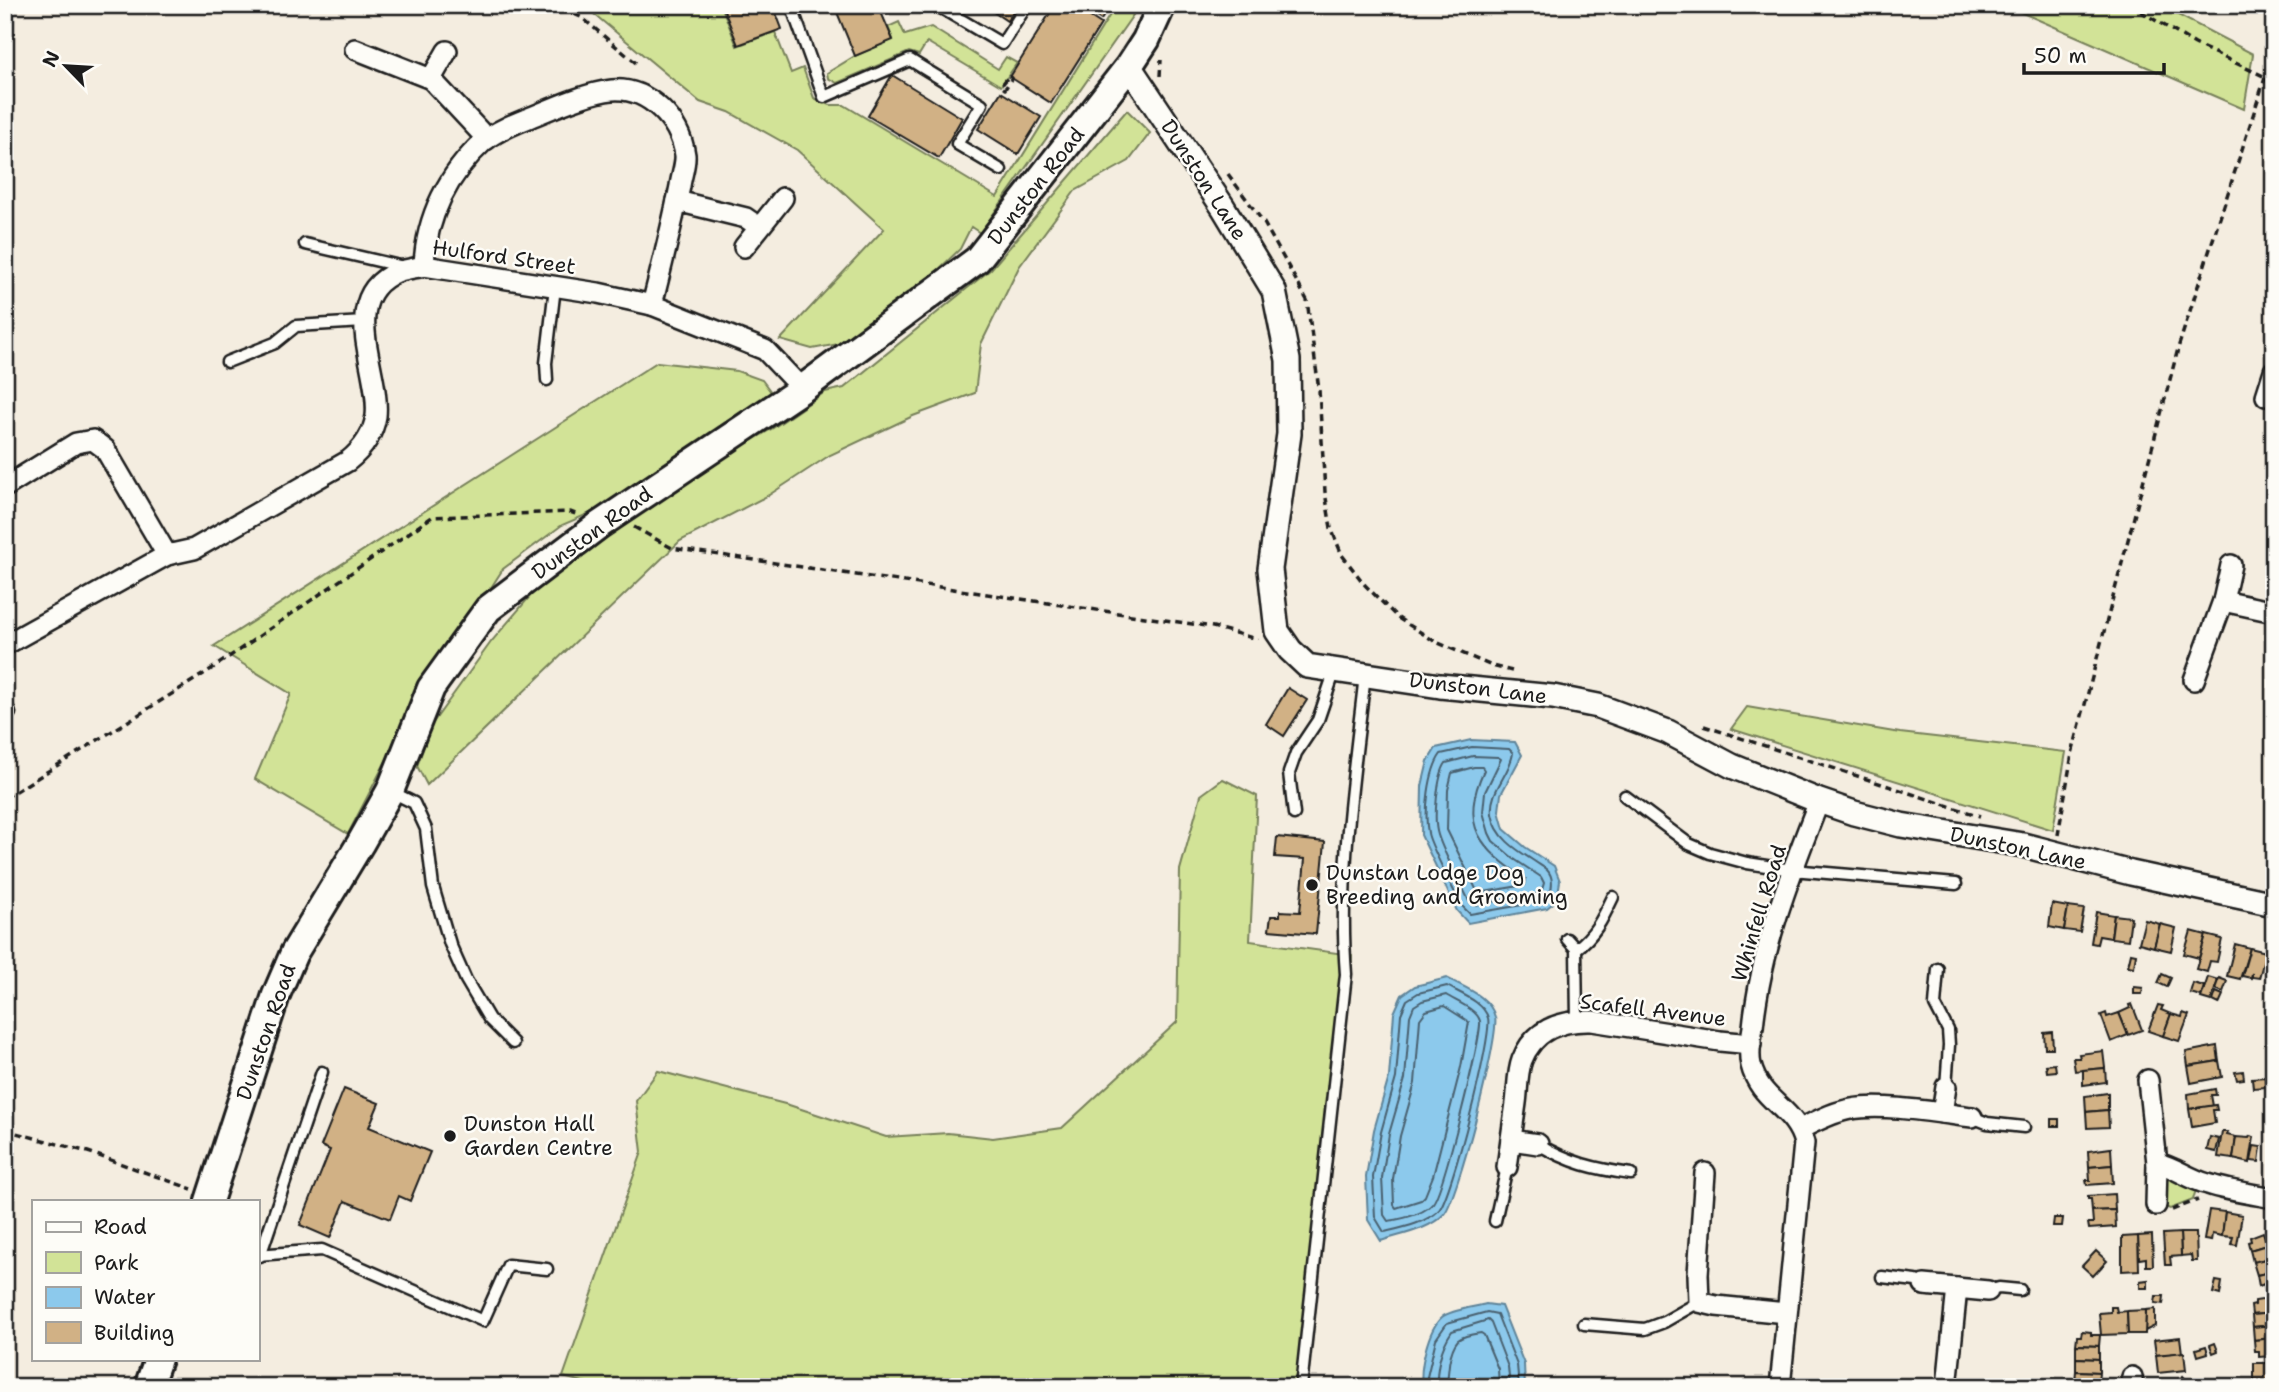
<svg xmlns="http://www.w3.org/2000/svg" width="2279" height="1392" font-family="'Shantell Sans',sans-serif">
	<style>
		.green { fill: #d2e397; stroke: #77805a; stroke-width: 2 }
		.water { fill: #8cc9ec; stroke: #5f8499; stroke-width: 2 }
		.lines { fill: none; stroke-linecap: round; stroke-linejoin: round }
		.shore { stroke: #49616f; stroke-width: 2 }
		.building { fill: #d1b185; stroke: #1c1c1c; stroke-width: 2 }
		.service-casing { stroke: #1c1c1c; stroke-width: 15 }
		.minor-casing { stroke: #1c1c1c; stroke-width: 24 }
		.tertiary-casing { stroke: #1c1c1c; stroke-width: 28 }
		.secondary-casing { stroke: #1c1c1c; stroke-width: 32 }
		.path { stroke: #1c1c1c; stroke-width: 3.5; stroke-dasharray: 7 5; stroke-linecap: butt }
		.service { stroke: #fdfcf7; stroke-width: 10 }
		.minor { stroke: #fdfcf7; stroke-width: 19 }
		.tertiary { stroke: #fdfcf7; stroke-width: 23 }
		.secondary { stroke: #fdfcf7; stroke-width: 26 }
		.poi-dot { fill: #1c1c1c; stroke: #fdfcf7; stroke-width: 2.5 }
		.labels { text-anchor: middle; stroke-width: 5; stroke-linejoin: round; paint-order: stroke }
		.street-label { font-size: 21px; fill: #1c1c1c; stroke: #fdfcf7 }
		.poi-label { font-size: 21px; fill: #1c1c1c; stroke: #fdfcf7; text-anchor: start }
	</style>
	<rect width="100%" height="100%" fill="#f4ede0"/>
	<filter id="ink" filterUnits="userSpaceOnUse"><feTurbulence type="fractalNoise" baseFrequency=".0143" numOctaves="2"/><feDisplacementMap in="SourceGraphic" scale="14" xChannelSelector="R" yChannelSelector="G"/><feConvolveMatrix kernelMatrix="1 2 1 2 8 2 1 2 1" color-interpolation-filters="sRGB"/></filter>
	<g filter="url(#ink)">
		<g class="green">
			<polygon points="578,5 721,5 737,46 775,32 791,73 803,68 814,98 830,105 844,105 997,197 1116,5 1140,5 980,233 971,227 960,249 911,296 844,343 812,349 780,340 884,229 797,150 729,112 700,102 588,9"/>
			<polygon points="2004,5 2159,5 2253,54 2244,109"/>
			<polygon points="899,22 905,35 931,27 998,69 1006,57 1017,63 1001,86 927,42 919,55 909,52 837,83 828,78 827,73 855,56 893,39 888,27"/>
			<polygon points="1127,110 1150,133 1129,161 1075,191 1019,267 981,344 975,393 913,416 830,455 769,495 680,541 427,785 417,766 432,724 491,642 543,581 620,518 773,428 825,392 844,388 991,269"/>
			<polygon points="657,362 737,371 762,380 771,392 759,410 632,495 562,525 503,569 467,625 430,676 348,834 255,779 291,694 214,646"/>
			<polygon points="1747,707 1900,733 2066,752 2053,830 1731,729"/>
			<polygon points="1223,779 1257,796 1250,941 1352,955 1349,1003 1300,1347 1296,1387 603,1387 563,1377 642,1152 636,1101 658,1071 789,1105 886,1137 948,1133 993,1138 1062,1128 1177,1022 1180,870 1201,795"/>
			<polygon points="2166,1175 2196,1189 2193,1200 2170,1209 2165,1207"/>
		</g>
		<g class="water">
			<polygon points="1471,740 1515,742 1522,755 1501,794 1499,811 1504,829 1525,847 1554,866 1560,881 1557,900 1547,908 1468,923 1457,911 1421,835 1422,786 1428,761 1436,748"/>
			<path d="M1447,978C1465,988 1490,996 1495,1017C1500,1035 1457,1201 1444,1214C1429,1230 1401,1234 1381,1241L1368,1220L1366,1177L1374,1130L1389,1077L1394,1013L1402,995L1415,986Z"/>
			<path d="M1486,1304L1501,1306L1524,1364L1525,1387H1422C1419,1369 1428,1329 1442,1317C1451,1310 1475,1307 1486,1304Z"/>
		</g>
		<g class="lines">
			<g class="shore">
				<path d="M1472,747L1509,749L1513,753C1510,775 1489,790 1492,814C1496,837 1515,849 1534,861C1538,864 1544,867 1547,870C1554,877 1552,887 1550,896L1545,901L1470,914C1469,913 1464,908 1463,907C1457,898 1429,842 1428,833C1424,813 1429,770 1441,754Z"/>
				<path d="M1473,756L1498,757L1501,759L1485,792L1483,812L1489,833L1493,841L1514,859L1541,877L1544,883L1541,893L1475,905L1469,901C1459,879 1445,857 1438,835C1433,820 1437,776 1446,763Z"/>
				<path d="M1474,767H1482L1484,770C1458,826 1481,849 1526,879L1525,885L1478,893L1447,830L1448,790L1452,773Z"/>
				<path d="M1447,986C1461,994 1484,1002 1488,1018C1493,1035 1451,1197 1439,1210C1427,1223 1401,1228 1384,1232L1375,1217L1373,1177L1381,1132L1396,1078L1401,1014L1407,1000L1418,993Z"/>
				<path d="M1446,995C1455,1001 1477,1009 1480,1021C1482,1036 1443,1191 1433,1203C1425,1214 1401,1219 1388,1221L1384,1215L1382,1178L1389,1134L1405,1079L1410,1016L1414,1006L1422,1001Z"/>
				<polygon points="1444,1006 1469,1022 1461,1067 1433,1176 1425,1196 1421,1200 1396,1208 1394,1205 1393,1179 1400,1136 1415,1083 1420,1019 1426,1011"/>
				<polyline points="1429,1387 1427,1377 1436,1339 1447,1323 1487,1312 1497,1314 1517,1365 1519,1387"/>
				<path d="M1437,1387C1436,1368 1441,1347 1452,1331L1488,1320L1491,1323L1508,1367L1510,1387"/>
				<path d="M1448,1387C1447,1374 1449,1350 1458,1340C1464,1335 1474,1334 1481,1333L1484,1335L1498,1369L1499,1387"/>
			</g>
		</g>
		<g class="building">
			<polygon points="722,5 773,5 782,29 738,45"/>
			<polygon points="834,5 878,5 893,40 855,56"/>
			<polygon points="983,5 1017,5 1007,21"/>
			<polygon points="1055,5 1072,5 1101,24 1051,103 1010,77"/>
			<polygon points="1077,5 1111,5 1101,20"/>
			<polygon points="892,75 962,118 939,158 868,116"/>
			<polygon points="1001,92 1041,117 1018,154 978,129"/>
			<polygon points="1288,688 1307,700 1284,736 1266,724"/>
			<polygon points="1277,837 1325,842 1316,934 1269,930 1271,916 1280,916 1280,911 1300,912 1305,859 1275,857"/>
			<polygon points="2052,904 2068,907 2064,930 2049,927"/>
			<polygon points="2068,907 2084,909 2080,932 2064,930"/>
			<polygon points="2096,912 2114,915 2111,938 2099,936 2097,944 2091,943"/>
			<polygon points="2114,915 2131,917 2128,940 2111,938"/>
			<polygon points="2145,920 2160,924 2154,947 2139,943"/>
			<polygon points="2160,924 2176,928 2171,951 2154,947"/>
			<polygon points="2191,931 2206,935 2199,958 2184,954"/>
			<polygon points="2206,935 2222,939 2217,962 2210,961 2207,972 2196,969"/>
			<polygon points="2235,944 2250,948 2240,979 2227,976"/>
			<polygon points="2250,948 2266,952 2259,978 2252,977 2252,973 2251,978 2242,976"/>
			<polygon points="2131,953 2136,954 2134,967 2128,966"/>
			<polygon points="2271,962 2274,968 2269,974 2264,970"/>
			<polygon points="2162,974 2171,978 2167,987 2158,983"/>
			<polygon points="2208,977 2218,980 2211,1001 2201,998"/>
			<polygon points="2219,978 2227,981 2223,992 2215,989"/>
			<polygon points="2274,978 2274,995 2273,995 2267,980"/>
			<polygon points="2193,983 2204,986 2201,996 2190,993"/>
			<polygon points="2134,987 2143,988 2142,994 2134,994"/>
			<polygon points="2216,992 2223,995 2219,1004 2213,1001"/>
			<polygon points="2132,1004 2142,1030 2128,1035 2119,1013 2130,1008 2129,1005"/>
			<polygon points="2158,1005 2163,1006 2161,1010 2171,1014 2163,1036 2148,1031"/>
			<polygon points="2106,1013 2107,1017 2119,1013 2128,1035 2111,1042 2101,1015"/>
			<polygon points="2183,1013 2189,1015 2179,1041 2163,1036 2171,1014 2182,1017"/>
			<polygon points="2052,1032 2053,1048 2045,1048 2044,1033"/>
			<polygon points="2217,1046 2219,1061 2188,1066 2186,1052"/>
			<polygon points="2103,1051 2105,1068 2075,1071 2073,1058 2080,1058 2079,1054"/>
			<polygon points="2219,1061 2222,1077 2191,1083 2188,1066"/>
			<polygon points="2055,1064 2056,1071 2047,1072 2046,1065"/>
			<polygon points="2105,1068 2106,1082 2083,1085 2083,1070"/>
			<polygon points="2243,1071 2244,1079 2237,1080 2235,1072"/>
			<polygon points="2265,1077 2266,1087 2253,1088 2252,1078"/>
			<polygon points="344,1089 379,1103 369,1127 430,1152 410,1201 399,1196 390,1219 345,1201 330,1238 300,1225 330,1150 321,1146"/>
			<polygon points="2215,1089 2216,1095 2211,1095 2213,1106 2189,1109 2188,1094"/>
			<polygon points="2108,1093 2108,1110 2086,1112 2085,1096"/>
			<polygon points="2216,1105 2217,1110 2213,1110 2215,1123 2192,1127 2189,1109"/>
			<polygon points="2108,1110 2109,1127 2087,1128 2086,1112"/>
			<rect x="2051" y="1119" width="8" height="7"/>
			<polygon points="2222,1132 2228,1132 2227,1135 2236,1137 2233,1159 2218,1157"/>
			<polygon points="2250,1136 2254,1137 2250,1163 2233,1159 2236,1137 2249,1138"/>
			<polygon points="2210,1137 2219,1139 2216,1152 2207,1150"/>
			<polygon points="2254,1146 2261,1147 2259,1162 2251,1161"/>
			<polygon points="2111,1148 2112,1165 2089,1167 2088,1151"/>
			<polygon points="2112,1165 2113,1183 2087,1185 2086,1180 2090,1180 2089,1167"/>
			<polygon points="2114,1194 2115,1210 2092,1211 2091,1199 2088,1199 2088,1196"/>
			<polygon points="2115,1210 2116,1227 2089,1229 2088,1223 2093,1223 2092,1211"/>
			<polygon points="2209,1210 2225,1212 2222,1236 2212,1234 2211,1241 2204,1240"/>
			<polygon points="2225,1212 2242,1215 2237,1245 2231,1244 2233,1237 2222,1236"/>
			<polygon points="2054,1218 2063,1218 2062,1226 2053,1226"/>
			<polygon points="2263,1232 2265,1238 2271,1236 2273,1243 2250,1250 2248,1242 2251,1241 2250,1237"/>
			<polygon points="2180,1233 2196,1233 2197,1261 2192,1261 2191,1255 2181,1256"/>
			<polygon points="2180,1233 2181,1256 2170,1257 2171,1265 2165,1265 2163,1234"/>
			<polygon points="2152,1235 2153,1266 2146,1266 2146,1258 2139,1259 2138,1236"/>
			<polygon points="2138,1236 2139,1270 2122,1271 2122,1237"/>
			<polygon points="2273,1243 2274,1257 2253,1262 2250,1250"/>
			<polygon points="2096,1251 2107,1261 2093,1276 2082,1266"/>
			<polygon points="2274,1257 2274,1271 2257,1275 2253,1262"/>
			<polygon points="2274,1271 2274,1288 2265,1290 2264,1284 2259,1286 2257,1275"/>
			<polygon points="2148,1280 2148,1288 2140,1288 2140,1281"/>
			<polygon points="2216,1281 2222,1282 2220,1295 2213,1293"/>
			<polygon points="2156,1296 2164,1296 2163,1304 2155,1303"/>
			<polygon points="2269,1299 2269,1305 2273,1305 2273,1313 2252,1315 2251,1306 2255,1305 2255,1301"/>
			<polygon points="2111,1307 2116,1307 2117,1312 2127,1311 2128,1334 2101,1335 2099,1313 2111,1312"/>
			<polygon points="2155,1309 2155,1326 2145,1331 2146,1310"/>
			<polygon points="2146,1310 2145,1334 2128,1334 2127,1311"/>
			<polygon points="2273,1313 2274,1325 2253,1327 2252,1315"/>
			<polygon points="2274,1325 2274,1338 2254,1340 2253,1327"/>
			<polygon points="2082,1331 2091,1332 2091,1335 2100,1335 2099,1346 2076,1345 2077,1336 2081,1336"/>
			<polygon points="2180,1337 2182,1353 2156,1355 2154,1340"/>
			<polygon points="2274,1338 2271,1356 2259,1357 2259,1351 2255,1351 2254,1340"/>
			<polygon points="2215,1343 2218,1351 2213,1353 2210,1345"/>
			<polygon points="2076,1345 2099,1346 2099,1359 2076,1358"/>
			<polygon points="2206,1346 2208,1353 2198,1356 2196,1349"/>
			<polygon points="2184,1352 2186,1370 2158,1373 2156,1355"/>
			<polygon points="2076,1358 2099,1359 2099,1372 2076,1371"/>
			<rect x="2254" y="1363" width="20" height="17"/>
			<polygon points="2076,1371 2099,1372 2098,1382 2093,1382 2093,1387 2078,1387 2079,1381 2075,1381"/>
			<polygon points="2183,1376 2192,1387 2172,1387"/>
			<rect x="2254" y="1380" width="20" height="7"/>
		</g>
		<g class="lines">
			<g class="service-casing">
				<g id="service">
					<polyline points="791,5 824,97 910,60 982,104 957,144 1001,170"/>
					<polyline points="909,5 913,5"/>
					<polyline points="936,5 1002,44 1027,5"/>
					<polyline points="305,244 404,267"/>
					<polyline points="227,362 275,343 296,326 364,322"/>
					<polyline points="547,380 546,363 555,287"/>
					<polyline points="5,702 10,713"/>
					<polyline points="392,792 414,803 426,829 433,887 450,944 466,980 489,1019 513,1043"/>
					<polyline points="1625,796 1689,844 1710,853 1747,863 1792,870 1956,884"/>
					<polyline points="1294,814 1289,773 1296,753 1318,720 1335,670"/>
					<polyline points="1567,939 1576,949 1577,1021"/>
					<path d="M1576,949C1595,935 1603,918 1613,897"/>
					<polyline points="1938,969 1935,1005 1948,1030 1949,1045 1946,1087"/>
					<polyline points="1972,1117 1987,1123 2024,1127"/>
					<path d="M1538,1144C1570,1163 1595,1169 1631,1174"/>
					<polyline points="1495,1221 1507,1167"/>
					<polyline points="257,1255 322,1250 483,1321 508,1265 547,1269"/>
					<polyline points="260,1256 322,1072"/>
					<polyline points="1882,1277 1916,1281 1924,1285"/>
					<polyline points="1988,1291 1999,1288 2020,1290"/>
					<polyline points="1584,1324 1645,1329 1664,1322 1699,1302"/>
					<path d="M1301,1387L1346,974C1338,875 1354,774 1365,675"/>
				</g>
			</g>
			<g class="minor-casing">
				<g id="minor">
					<polyline points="355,49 431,79 487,139"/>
					<polyline points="431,79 447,51"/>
					<polyline points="677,201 746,218 759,227"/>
					<polyline points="744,247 783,198"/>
					<path d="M424,266C426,217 448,174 484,141C499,129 519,122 536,115C557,106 590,92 612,90C648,87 680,120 685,155C686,164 681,177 680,186C672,226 662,265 652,305"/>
					<polyline points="2266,396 2274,371"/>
					<polyline points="5,487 76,443 93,440 105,449 167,555"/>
					<polyline points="2223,601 2274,612"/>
					<path d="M5,645L167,555L194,549L348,461C363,449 373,435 376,416C381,370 336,298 397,272C405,269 416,268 424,266L598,293L652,305L765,350L802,389"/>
					<polyline points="2194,680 2223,601 2231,565"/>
					<path d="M2148,1080L2157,1163C2175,1167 2189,1179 2208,1184C2229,1191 2252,1194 2274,1198"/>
					<polyline points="1942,1113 1946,1087"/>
					<path d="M1800,1129C1817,1121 1833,1112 1851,1109C1883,1103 1939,1113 1972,1117"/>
					<polyline points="1511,1140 1538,1144"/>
					<path d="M1507,1167C1510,1146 1513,1124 1516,1103C1518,1089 1517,1073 1522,1060C1534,1029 1561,1020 1592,1021L1720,1041L1751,1044"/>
					<polyline points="1705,1173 1698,1274 1699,1302 1716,1306 1786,1313"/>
					<polyline points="2156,1205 2157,1163"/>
					<polyline points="1924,1285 1988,1291"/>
					<path d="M1780,1387L1804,1143C1795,1107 1760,1102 1751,1065C1748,1053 1751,1039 1753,1027C1761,948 1790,875 1819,801"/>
					<polyline points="1947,1387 1957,1288"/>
					<polyline points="2132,1387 2132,1377"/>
				</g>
			</g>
			<g class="tertiary-casing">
				<polyline id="tertiary" points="1129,66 1223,207 1274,291 1288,360 1289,434 1270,569 1277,631 1290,650 1307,666 1440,686 1553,697 1598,706 1668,732 1732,766 1819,801 1854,813 1901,825 2023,845 2131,873 2274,904"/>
			</g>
			<g class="secondary-casing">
				<g id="secondary">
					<polyline points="209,1201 276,995 294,953 360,844 390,791 431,688 488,609 599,525 802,389 977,260 1129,66 1146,40 1162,5"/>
					<polyline points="148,1387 158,1359"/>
				</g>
			</g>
			<g class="path">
				<polyline points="552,5 581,17 636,63"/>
				<polyline points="2130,5 2195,44 2274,81"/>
				<polygon points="1009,76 1012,78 1005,89 1001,86"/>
				<polyline points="1160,76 1161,60"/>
				<polyline points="1228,174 1264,223 1307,300 1319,390 1325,492 1331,528 1342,555 1365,585 1398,618 1436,642 1492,666 1512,671"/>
				<polyline points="634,527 672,548 1213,627 1253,638 1258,637"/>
				<polyline points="1704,726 1980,816"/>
				<polyline points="5,798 207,672 432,517 570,512 578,515"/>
				<polyline points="2058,835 2072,754 2179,345 2265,78"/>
				<polyline points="5,1130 88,1152 192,1189"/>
				<polyline points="2172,1210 2198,1200"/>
			</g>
			<use href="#service" class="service"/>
			<use href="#minor" class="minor"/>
			<use href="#tertiary" class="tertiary"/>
			<use href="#secondary" class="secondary"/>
		</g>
	</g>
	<g class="poi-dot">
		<circle cx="1312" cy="885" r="7"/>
		<circle cx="450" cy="1136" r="7"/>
	</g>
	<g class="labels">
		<g class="street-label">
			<text transform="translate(1204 180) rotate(57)" y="7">Dunston Lane</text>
			<text transform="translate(1036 186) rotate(-52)" y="7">Dunston Road</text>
			<text transform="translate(504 257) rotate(8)" y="7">Hulford Street</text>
			<text transform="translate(592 533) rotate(-36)" y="7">Dunston Road</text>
			<text transform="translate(1478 688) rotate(7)" y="7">Dunston Lane</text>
			<text transform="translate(2018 848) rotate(12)" y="7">Dunston Lane</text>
			<text transform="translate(1759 913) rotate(-73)" y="7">Whinfell Road</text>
			<text transform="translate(1653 1010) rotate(7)" y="7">Scafell Avenue</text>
			<text transform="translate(266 1032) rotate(-71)" y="7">Dunston Road</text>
		</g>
		<g class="poi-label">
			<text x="1326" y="880">Dunstan Lodge Dog<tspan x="1326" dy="24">Breeding and Grooming</tspan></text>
			<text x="464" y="1131">Dunston Hall<tspan x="464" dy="24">Garden Centre</tspan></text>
		</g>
	</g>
	<rect width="2279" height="1392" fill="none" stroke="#fdfcf7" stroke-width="28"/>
	<rect x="14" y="14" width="2251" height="1364" fill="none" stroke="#1c1c1c" stroke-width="2.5" filter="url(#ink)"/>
	<rect x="32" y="1200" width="228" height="161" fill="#fdfcf7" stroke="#a3a29f" stroke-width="2"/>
	<rect x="46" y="1222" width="35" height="10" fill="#fdfcf7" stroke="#a3a29f" stroke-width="2"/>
	<text x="94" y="1234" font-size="21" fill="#1c1c1c">Road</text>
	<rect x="46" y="1252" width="35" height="21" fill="#d2e397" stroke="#a3a29f" stroke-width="2"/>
	<text x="94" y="1270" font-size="21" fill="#1c1c1c">Park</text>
	<rect x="46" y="1287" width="35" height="21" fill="#8cc9ec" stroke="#a3a29f" stroke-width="2"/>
	<text x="94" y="1304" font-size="21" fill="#1c1c1c">Water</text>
	<rect x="46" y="1322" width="35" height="21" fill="#d1b185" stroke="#a3a29f" stroke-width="2"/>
	<text x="94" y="1340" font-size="21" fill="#1c1c1c">Building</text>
	<g transform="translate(66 66) rotate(295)" stroke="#fdfcf7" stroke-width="5" paint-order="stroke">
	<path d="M0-5L12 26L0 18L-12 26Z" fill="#1c1c1c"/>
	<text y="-10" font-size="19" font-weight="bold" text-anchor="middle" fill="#1c1c1c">N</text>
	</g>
	<path d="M2024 63v10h140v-10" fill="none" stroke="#1c1c1c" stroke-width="3.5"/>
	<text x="2034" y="63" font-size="21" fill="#1c1c1c" stroke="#fdfcf7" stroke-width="5" paint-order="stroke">50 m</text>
</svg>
